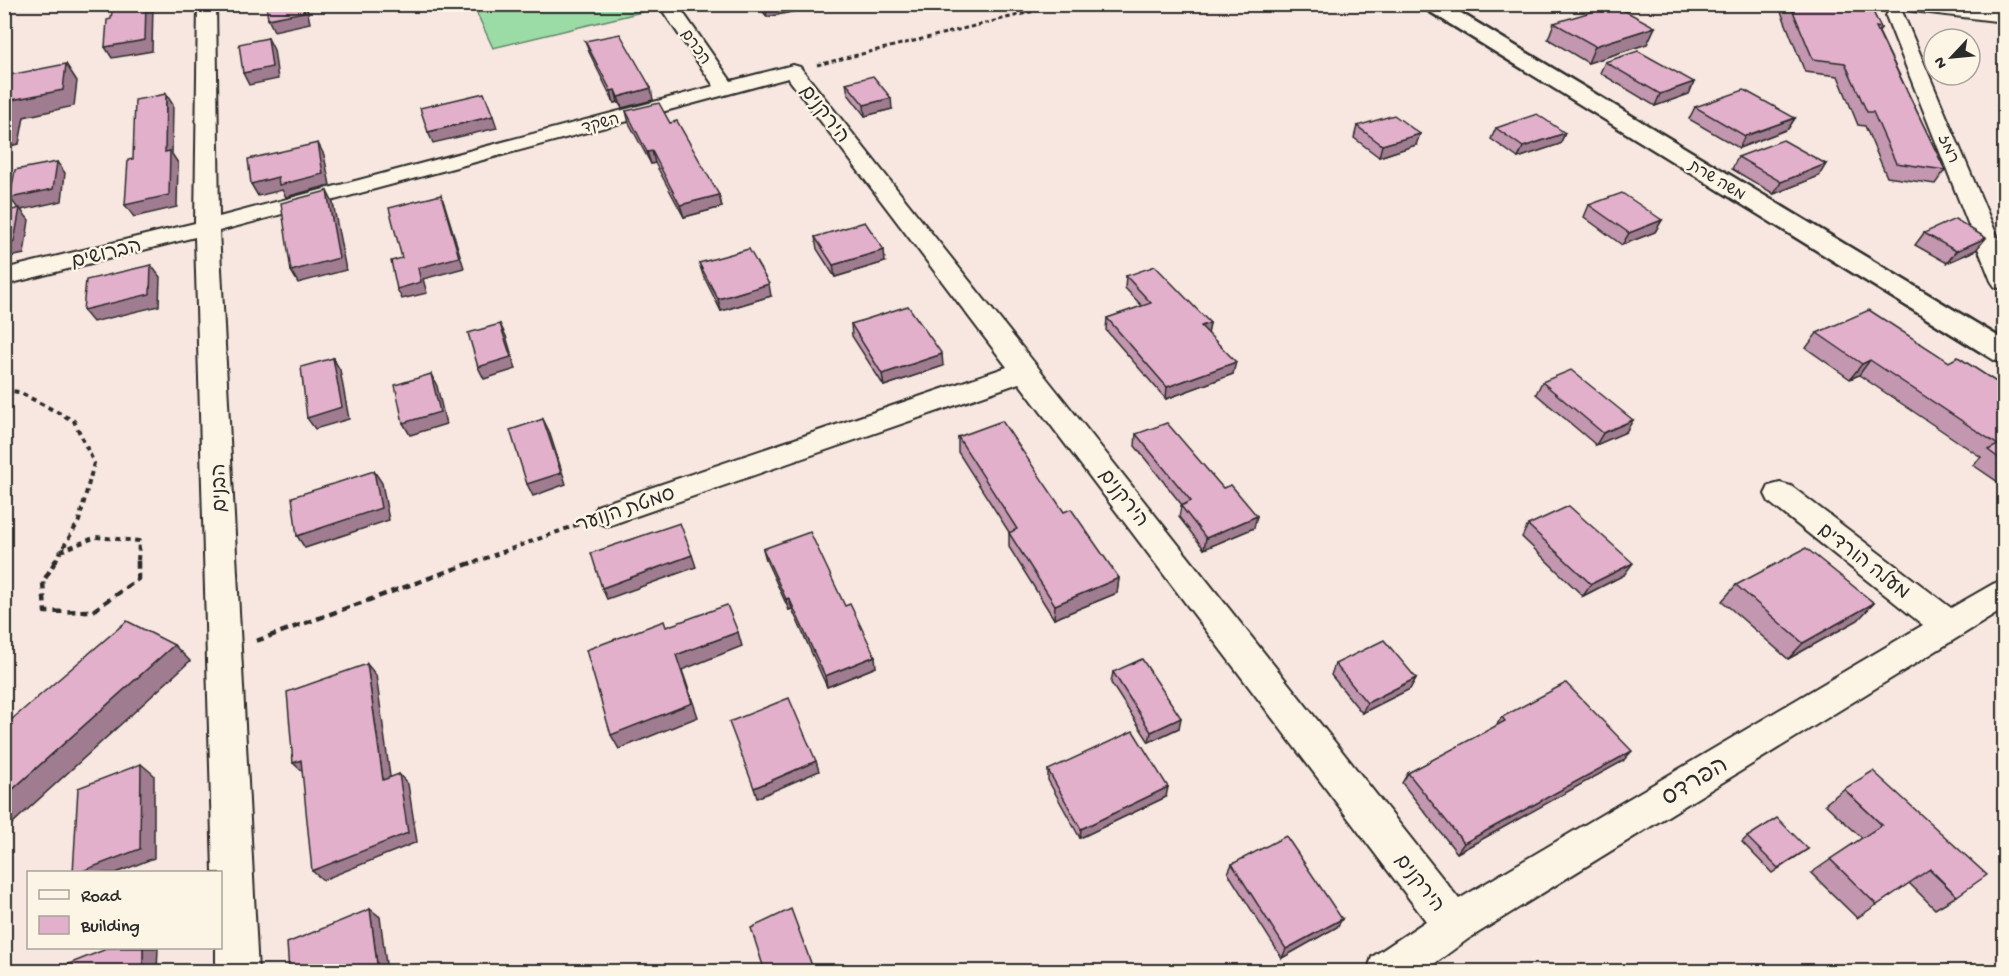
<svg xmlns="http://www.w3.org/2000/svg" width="2009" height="976" font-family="'Gochi Hand','Playpen Sans Hebrew',sans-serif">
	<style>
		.green { fill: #9bdca6; stroke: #638468; stroke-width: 1.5 }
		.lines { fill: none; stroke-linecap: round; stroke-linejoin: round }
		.street-casing { stroke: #2b2b2b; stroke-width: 4 }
		.secondary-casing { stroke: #2b2b2b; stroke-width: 5 }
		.path-far2 { stroke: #2b2b2b; stroke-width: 3; stroke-dasharray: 4.5 3; stroke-linecap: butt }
		.path-far1 { stroke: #2b2b2b; stroke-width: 4; stroke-dasharray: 5 4.5; stroke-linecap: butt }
		.path { stroke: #2b2b2b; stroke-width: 4.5; stroke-dasharray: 8 5; stroke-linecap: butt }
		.street { fill: #fcf5e5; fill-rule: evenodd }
		.secondary { fill: #fcf5e5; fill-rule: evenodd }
		.wall { fill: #c397af; stroke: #2b2b2b; stroke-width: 1.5 }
		.shaded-wall { fill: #9f7b8f; stroke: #2b2b2b; stroke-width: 1.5 }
		.building { fill: #e3b0cc; stroke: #2b2b2b; stroke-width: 1.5 }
		.labels { text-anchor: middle; stroke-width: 5; stroke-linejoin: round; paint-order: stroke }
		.far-street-label { font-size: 16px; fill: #2b2b2b; stroke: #fcf5e5 }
		.street-label { font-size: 20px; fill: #2b2b2b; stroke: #fcf5e5 }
		.near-street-label { font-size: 24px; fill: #2b2b2b; stroke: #fcf5e5 }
	</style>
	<rect width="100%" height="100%" fill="#f7e7e0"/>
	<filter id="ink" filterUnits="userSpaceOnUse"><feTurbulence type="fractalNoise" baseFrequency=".0167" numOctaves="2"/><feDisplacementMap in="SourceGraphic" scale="12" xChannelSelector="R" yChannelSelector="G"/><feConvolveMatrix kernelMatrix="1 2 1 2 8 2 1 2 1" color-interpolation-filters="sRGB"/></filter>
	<g filter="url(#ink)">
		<polygon class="green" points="646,4 650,10 493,48 473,5"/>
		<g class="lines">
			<g class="street-casing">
				<g id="street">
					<polygon points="198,4 216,4 219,217 714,86 658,4 677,4 731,81 793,65 800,67 1459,899 1923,625 1769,502 1765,494 1769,486 1780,483 1791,486 1951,608 1993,584 2004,580 2004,609 1468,939 1423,972 1367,972 1372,957 1426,921 1019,383 619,522 608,526 597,522 593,514 597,506 1007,367 788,78 219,231 258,972 216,972 216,948 220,948 220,872 213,872 195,237 4,285 4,269 195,223"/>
					<polygon points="1956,4 2004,10 2004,22 1913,11 1906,9 1904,5"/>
					<polygon points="1895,10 1902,12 1904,16 2004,252 2004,289 1995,287 1991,281 1886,16 1888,12"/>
				</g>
			</g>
			<g class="secondary-casing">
				<polygon id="secondary" points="1421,4 1446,4 2004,340 2004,363 1994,360 1424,8"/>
			</g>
			<polyline class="path-far2" points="817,65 1063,4"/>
			<g class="path-far1">
				<polyline points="4,390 19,392 74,421 94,463 79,521 61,551"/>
				<polyline points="61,551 96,537 139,541 138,562"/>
				<polyline points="55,562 61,551"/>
				<polyline points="475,562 582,523"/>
			</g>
			<g class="path">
				<polyline points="56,560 43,582 45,612 93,611 138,579 138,560"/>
				<polyline points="256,641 479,560"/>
			</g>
			<use href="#street" class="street"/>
			<use href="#secondary" class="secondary"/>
		</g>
		<g class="wall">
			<polygon points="757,4 805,4 806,9 767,17"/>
			<polygon points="1778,4 1869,4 1881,28 1879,32 1945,170 1935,184 1887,177 1865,126 1858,125 1838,76 1805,72"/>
			<polygon points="1554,23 1655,27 1647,44 1588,63 1548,39"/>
			<polygon points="585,41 653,100 622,108 618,102 614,103 589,52"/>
			<polygon points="1605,62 1694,82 1689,94 1655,106 1600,73"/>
			<polygon points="846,83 892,109 865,116 848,94"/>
			<polygon points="1695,107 1795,118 1788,129 1739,148 1689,119"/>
			<polygon points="626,111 670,123 719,195 722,207 684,217 655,163 651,164 629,123"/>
			<polygon points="1357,126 1416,145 1379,157 1354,138"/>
			<polygon points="1496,128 1565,133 1560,144 1518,158 1491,139"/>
			<polygon points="1738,157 1819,176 1774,194 1732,169"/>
			<polygon points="1589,205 1662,220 1655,232 1622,245 1584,217"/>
			<polygon points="1924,233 1976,250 1947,263 1915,245"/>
			<polygon points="815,237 885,262 835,277 817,249"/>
			<polygon points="699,263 771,296 721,311 703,275"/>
			<polygon points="1126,276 1210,323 1208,333 1233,374 1166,399 1106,330 1107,318 1142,306 1125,288"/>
			<polygon points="851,324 943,366 884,386 852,336"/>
			<polygon points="1817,333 1949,362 2004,387 2004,486 1973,465 1981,457 1859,375 1850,379 1806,348"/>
			<polygon points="1542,382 1626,432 1596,445 1536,394"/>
			<polygon points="1136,434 1223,488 1254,528 1204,549 1179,517 1181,506 1182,505 1135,446"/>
			<polygon points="958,437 1064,512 1119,578 1117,593 1054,619 1009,547 1009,532 958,452"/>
			<polygon points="1528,525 1624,575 1583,596 1522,537"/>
			<polygon points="763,549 845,606 876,667 827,687 792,609 789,610 766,560"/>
			<polygon points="1736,585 1874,603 1858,620 1788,659 1722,601"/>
			<polygon points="1335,664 1416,678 1410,689 1362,713 1331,675"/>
			<polygon points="1113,672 1179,728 1149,742 1111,683"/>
			<polygon points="1502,717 1623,761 1457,853 1402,783 1408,773 1495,727"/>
			<polygon points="1048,770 1166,797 1080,838 1048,780"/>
			<polygon points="1844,789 1957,896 1935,909 1909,883 1857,918 1811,873 1862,838 1825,804"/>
			<polygon points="1747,837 1808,849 1772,873 1742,842"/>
			<polygon points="1232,864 1342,919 1337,927 1282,958 1228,873"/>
		</g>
		<g class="shaded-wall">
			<polygon points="146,4 153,4 152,51 112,58 105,47"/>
			<polygon points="303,4 306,4 310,23 274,31 268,19"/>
			<polygon points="774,4 805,4 806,9 767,17 765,6"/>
			<polygon points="1655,27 1647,44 1588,63 1595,46"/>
			<polygon points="268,38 274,50 278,79 249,85 243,73"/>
			<polygon points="66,64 77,81 74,106 24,117 19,144 4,147 4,127 12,100"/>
			<polygon points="1694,82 1689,94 1655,106 1660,94"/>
			<polygon points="651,88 653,100 622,108 618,97"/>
			<polygon points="615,90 618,102 614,103 611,91"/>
			<polygon points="166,94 173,105 172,154 178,163 177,207 134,217 125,205 165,152"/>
			<polygon points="891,98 892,109 865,116 864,105"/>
			<polygon points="493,116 497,128 433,143 428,132"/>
			<polygon points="1795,118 1788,129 1739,148 1745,136"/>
			<polygon points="1565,133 1560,144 1518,158 1523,147"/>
			<polygon points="1420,134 1416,145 1379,157 1382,145"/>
			<polygon points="318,143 324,155 330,185 286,197 282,190 258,196 251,184"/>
			<polygon points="652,151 655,163 651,164 647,152"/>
			<polygon points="57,162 65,173 62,201 21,210 29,220 24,254 4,258 4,244 19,210 10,198"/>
			<polygon points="1826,164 1819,176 1774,194 1781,182"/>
			<polygon points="327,191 333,203 346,270 298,283 291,271"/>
			<polygon points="441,195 445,206 464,268 423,279 427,293 402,299 397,289 418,268"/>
			<polygon points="719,195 722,207 684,217 680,205"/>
			<polygon points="1662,220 1655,232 1622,245 1629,233"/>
			<polygon points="1986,238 1976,250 1947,263 1956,251"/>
			<polygon points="884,250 885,262 835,277 833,265"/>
			<polygon points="151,265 160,277 159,306 93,322 83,310"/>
			<polygon points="769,284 771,296 721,311 718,299"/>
			<polygon points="1210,323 1208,335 1201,326"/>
			<polygon points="500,324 506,336 516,369 484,379 478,367"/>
			<polygon points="942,354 943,366 884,386 882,374"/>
			<polygon points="333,358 340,370 349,419 315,429 307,418"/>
			<polygon points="1870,360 1859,375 1850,379 1862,364"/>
			<polygon points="1236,362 1233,374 1166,399 1167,387"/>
			<polygon points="431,374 437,386 446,424 410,435 403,423"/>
			<polygon points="543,419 549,431 566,484 533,496 527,484"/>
			<polygon points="1633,420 1626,432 1596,445 1603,433"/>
			<polygon points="374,471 382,483 389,520 305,548 297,536"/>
			<polygon points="1257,516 1254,528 1204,549 1206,538"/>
			<polygon points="692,555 696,567 607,599 602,588"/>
			<polygon points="1633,563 1624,575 1583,596 1591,584"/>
			<polygon points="1119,578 1117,593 1054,619 1055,605"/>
			<polygon points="789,598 792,609 789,610 786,599"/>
			<polygon points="1874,603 1858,620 1788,659 1803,643"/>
			<polygon points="738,632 742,646 682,670 698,717 619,749 611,735 676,655"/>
			<polygon points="174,645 190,661 4,831 4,797"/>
			<polygon points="875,656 876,667 827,687 825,676"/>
			<polygon points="367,664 376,675 392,791 383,780"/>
			<polygon points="1416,678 1410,689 1362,713 1367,703"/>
			<polygon points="1181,718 1179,728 1149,742 1151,732"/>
			<polygon points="1632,751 1623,761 1457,853 1464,843"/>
			<polygon points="301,760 304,773 293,763"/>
			<polygon points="816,761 819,771 757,798 754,788"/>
			<polygon points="141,764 154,775 154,858 116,873 77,873"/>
			<polygon points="399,774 408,784 417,842 323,880 312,871"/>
			<polygon points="1168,787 1166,797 1080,838 1081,829"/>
			<polygon points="370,909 380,917 387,972 378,972"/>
			<polygon points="1342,919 1337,927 1282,958 1286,949"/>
			<polygon points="143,948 158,948 157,972 143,972"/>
		</g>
		<g class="building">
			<polygon points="113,4 146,4 145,40 105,47 107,20 111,19"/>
			<polygon points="266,4 303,4 304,12 268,19"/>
			<polygon points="1790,4 1869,4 1881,28 1876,27 1945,170 1896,163 1873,112 1867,112 1845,63 1813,59"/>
			<polygon points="1614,5 1655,27 1595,46 1554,23"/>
			<polygon points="620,34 651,88 618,97 615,90 611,91 585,41"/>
			<polygon points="268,38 272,67 243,73 239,44"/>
			<polygon points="1638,51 1694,82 1660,94 1605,62"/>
			<polygon points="66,64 63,90 12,100 6,127 4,127 4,76"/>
			<polygon points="873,76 891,98 864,105 846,83"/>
			<polygon points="1744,90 1795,118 1745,136 1695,107"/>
			<polygon points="484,93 493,116 428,132 420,108"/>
			<polygon points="166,94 165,152 170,151 169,195 125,205 128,160 133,159 135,100"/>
			<polygon points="659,103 670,123 677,121 719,195 680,205 652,151 647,152 626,111"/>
			<polygon points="1537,114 1565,133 1523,147 1496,128"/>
			<polygon points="1394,115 1420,134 1382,145 1357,126"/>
			<polygon points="1783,140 1826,164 1781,182 1738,157"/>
			<polygon points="318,143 323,174 279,185 278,177 251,184 248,159"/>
			<polygon points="57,162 53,189 10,198 15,170"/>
			<polygon points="327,191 339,258 291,271 281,203"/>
			<polygon points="1622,193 1662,220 1629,233 1589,205"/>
			<polygon points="441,195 459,257 418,268 421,282 397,289 391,261 402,258 389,208"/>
			<polygon points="20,208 14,242 4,244 4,212"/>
			<polygon points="1955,219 1986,238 1956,251 1924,233"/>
			<polygon points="865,222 884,250 833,265 815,237"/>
			<polygon points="749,249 769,284 718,299 699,263"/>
			<polygon points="151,265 150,294 83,310 86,280"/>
			<polygon points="1155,266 1210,323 1201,326 1236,362 1167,387 1107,318 1151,303 1126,276"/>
			<polygon points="908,306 942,354 882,374 851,324"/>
			<polygon points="1869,310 1949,362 1958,357 2004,387 2004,462 1988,450 1998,445 1870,360 1862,364 1817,333"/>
			<polygon points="500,324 511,357 478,367 468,333"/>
			<polygon points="333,358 342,407 307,418 301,367"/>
			<polygon points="1571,370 1633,420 1603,433 1542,382"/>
			<polygon points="431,374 440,412 403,423 395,385"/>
			<polygon points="543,419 561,473 527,484 510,430"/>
			<polygon points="1002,421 1064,512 1071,509 1119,578 1055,605 1009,533 1017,529 958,437"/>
			<polygon points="1167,423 1223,488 1231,485 1257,516 1206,538 1181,506 1191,501 1136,434"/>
			<polygon points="374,471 381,508 297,536 292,497"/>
			<polygon points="1569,506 1633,563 1591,584 1528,525"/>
			<polygon points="680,523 692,555 602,588 591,553"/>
			<polygon points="810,532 845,606 850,604 875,656 825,676 789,598 786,599 763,549"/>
			<polygon points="1806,548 1874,603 1803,643 1736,585"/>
			<polygon points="727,605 738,632 676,655 692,703 611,735 586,650 664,621 666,627"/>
			<polygon points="127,621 174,645 4,797 4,726"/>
			<polygon points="1384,640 1416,678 1367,703 1335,664"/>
			<polygon points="1142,659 1181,718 1151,732 1113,672"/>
			<polygon points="367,664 383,780 399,774 408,833 312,871 301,760 293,763 287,692"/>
			<polygon points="1566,683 1632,751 1464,843 1408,773 1505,721 1502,717"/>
			<polygon points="789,698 816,761 754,788 729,722"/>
			<polygon points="1133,731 1168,787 1081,829 1048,770"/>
			<polygon points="141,764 140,849 77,873 73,873 78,788"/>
			<polygon points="1873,771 1987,875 1957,896 1930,869 1877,905 1830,859 1882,825 1844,789"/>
			<polygon points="1777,818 1808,849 1778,868 1747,837"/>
			<polygon points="1286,836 1342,919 1286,949 1232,864"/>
			<polygon points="370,909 378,972 289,972 287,943"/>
			<polygon points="791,909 814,971 817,969 817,972 765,972 751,928"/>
			<polygon points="109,948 143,948 143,972 66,972 66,965"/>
		</g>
	</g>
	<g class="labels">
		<g class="far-street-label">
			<text transform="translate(697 46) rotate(55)" y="6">הכרם</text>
			<text transform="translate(600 122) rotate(-15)" y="6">השקד</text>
			<text transform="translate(1950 148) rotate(67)" y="6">רמז</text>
			<text transform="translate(1718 179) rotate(31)" y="6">משה שרת</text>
		</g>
		<g class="street-label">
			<text transform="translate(826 113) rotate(52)" y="7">הירקנים</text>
			<text transform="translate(106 252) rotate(-14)" y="7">הברושים</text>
			<text transform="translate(218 488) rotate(-92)" y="7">הבנים</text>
			<text transform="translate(1125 497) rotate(52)" y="7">הירקנים</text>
			<text transform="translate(625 508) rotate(-19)" y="7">סמטת הנוער</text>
			<text transform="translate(1865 560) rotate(38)" y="7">מעלה הורדים</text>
			<text transform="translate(1421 882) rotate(52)" y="7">הירקנים</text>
		</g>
		<g class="near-street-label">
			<text transform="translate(1694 780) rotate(-31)" y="8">הפרדס</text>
		</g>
	</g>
	<rect width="2009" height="976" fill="none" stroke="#fcf5e5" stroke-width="24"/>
	<rect x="12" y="12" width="1985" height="952" fill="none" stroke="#2b2b2b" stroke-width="2" filter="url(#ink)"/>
	<rect x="27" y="871" width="195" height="78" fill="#fcf5e5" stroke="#a8a49b" stroke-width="1.5"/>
	<rect x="39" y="890" width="30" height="9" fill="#fcf5e5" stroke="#a8a49b" stroke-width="1.5"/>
	<text x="81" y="901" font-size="18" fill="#2b2b2b">Road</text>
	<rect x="39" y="916" width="30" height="18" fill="#e3b0cc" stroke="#a8a49b" stroke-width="1.5"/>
	<text x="81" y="931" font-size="18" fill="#2b2b2b">Building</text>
	<g transform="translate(1952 57) rotate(244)"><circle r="28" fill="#fcf5e5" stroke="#a8a49b" stroke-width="1.5"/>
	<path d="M0-4.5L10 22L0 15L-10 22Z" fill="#2b2b2b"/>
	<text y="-9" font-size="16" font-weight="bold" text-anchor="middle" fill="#2b2b2b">N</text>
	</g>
</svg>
